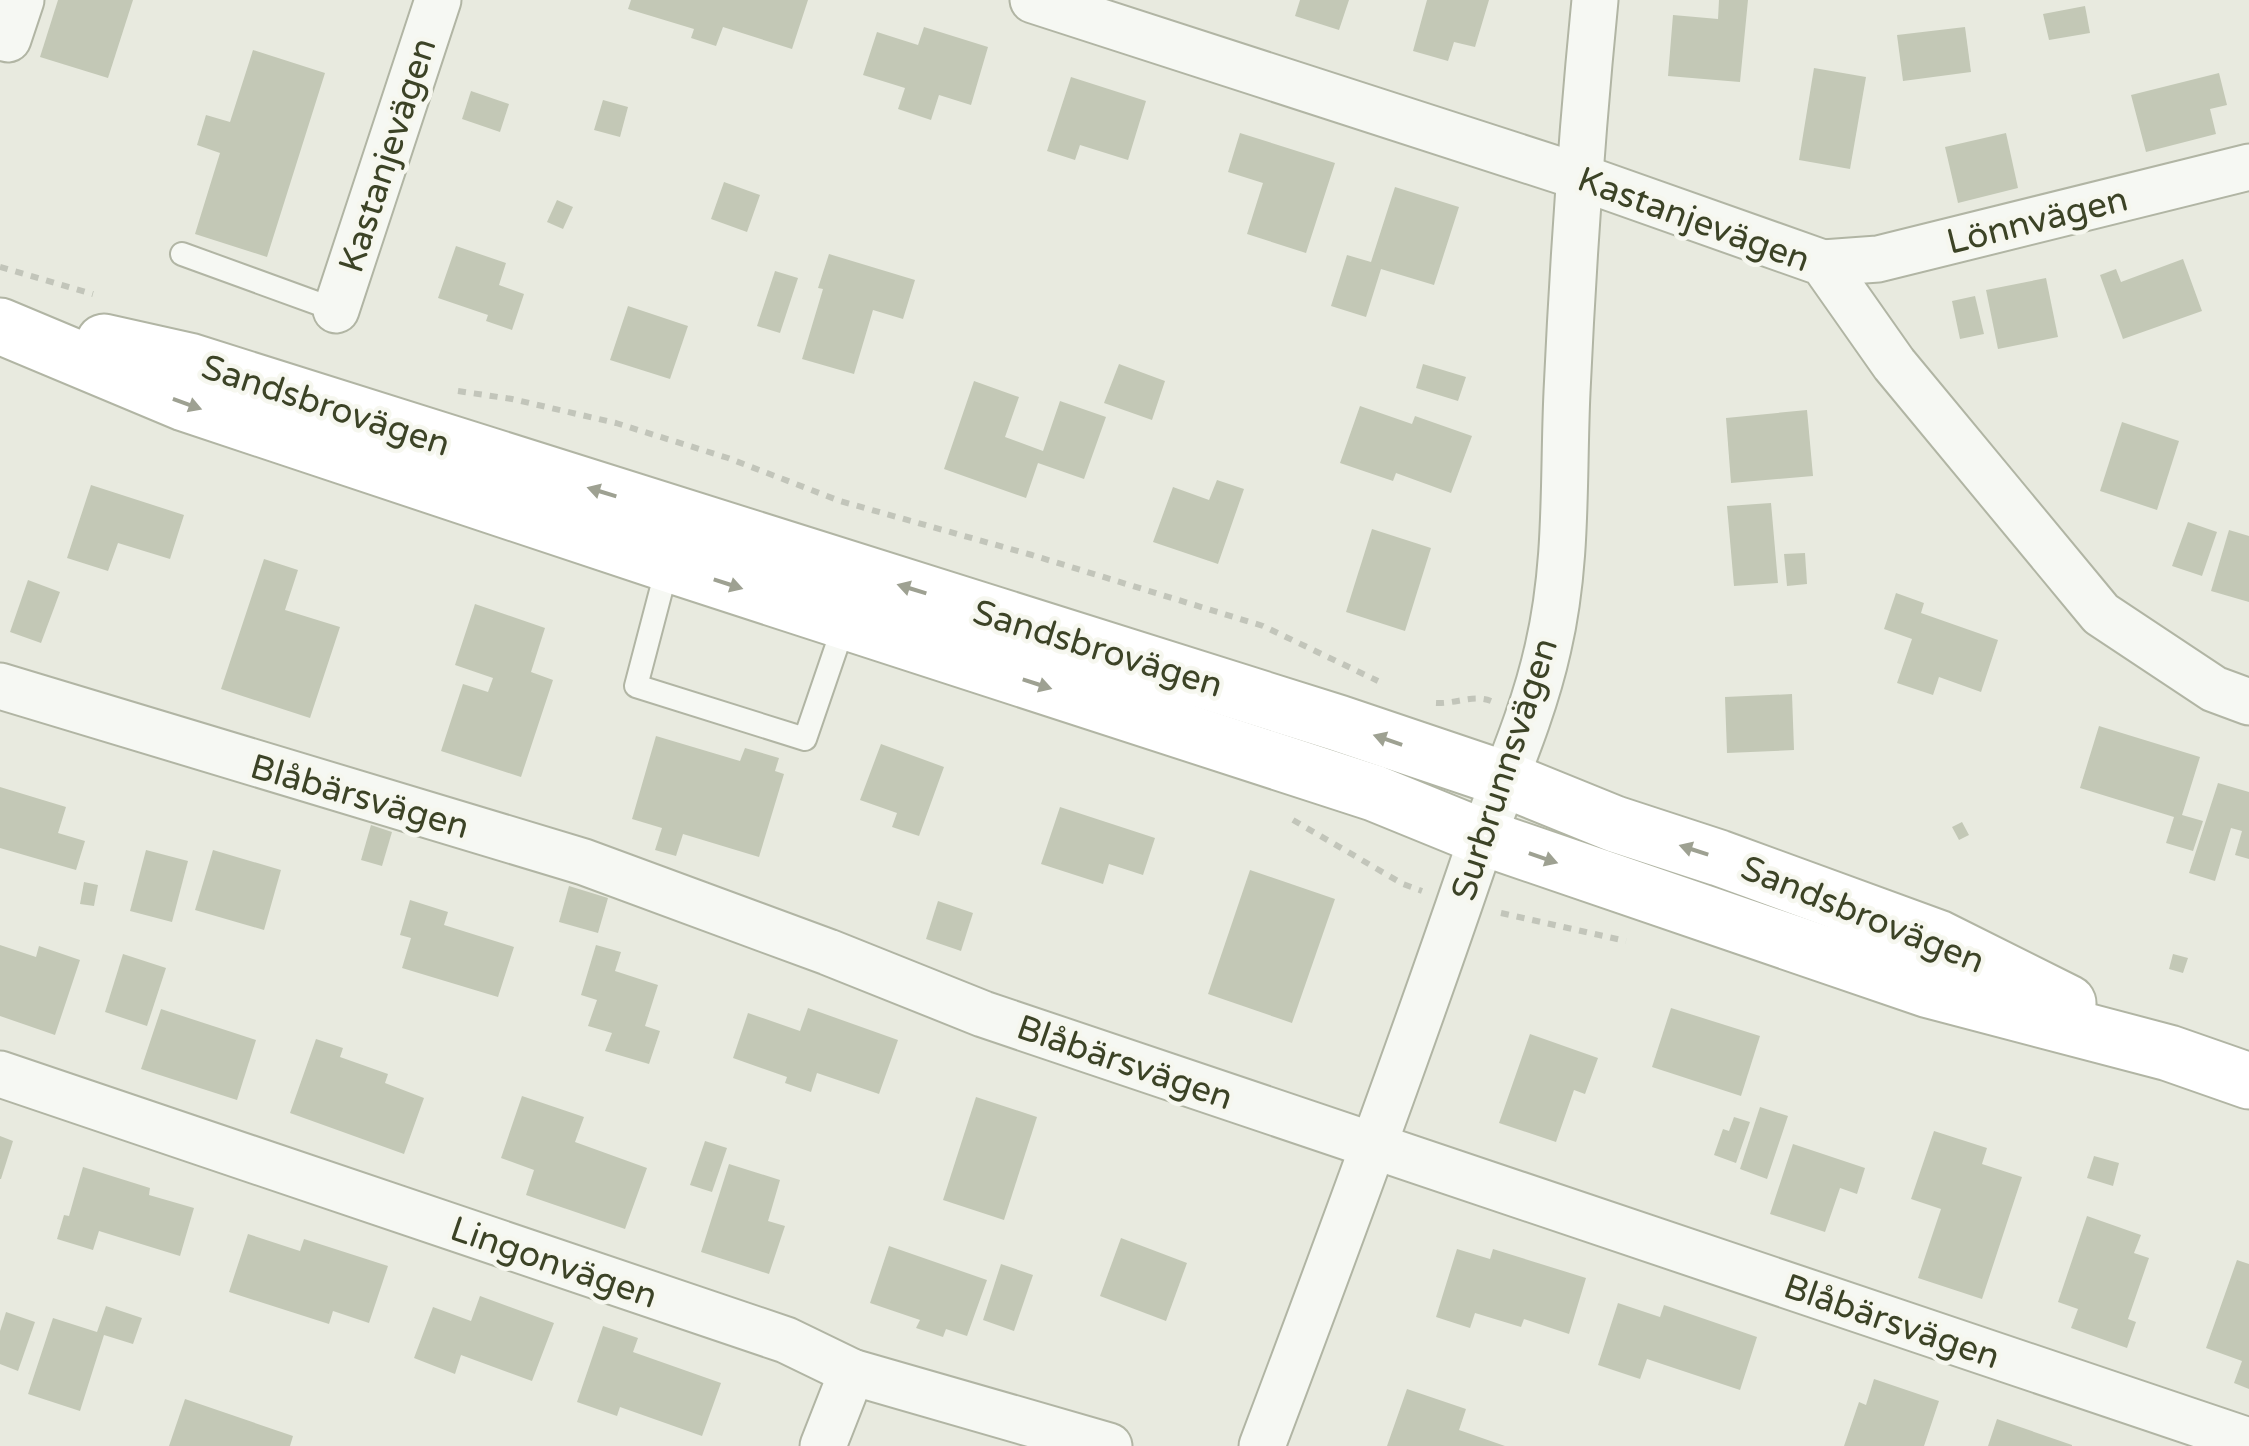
<svg xmlns="http://www.w3.org/2000/svg" width="2249" height="1446" font-family="'Varela Round',sans-serif">
	<style>
		.building { fill: #c3c8b6 }
		.lines { fill: none; stroke-linecap: round; stroke-linejoin: round }
		.lane-casing { stroke: #b1b5a4; stroke-width: 26 }
		.street-casing { stroke: #b1b5a4; stroke-width: 49 }
		.secondary-casing { stroke: #b1b5a4; stroke-width: 59 }
		.path { stroke: #c2c5ba; stroke-width: 6; stroke-dasharray: 8 8; stroke-linecap: butt }
		.lane { stroke: #f6f8f3; stroke-width: 22 }
		.street { stroke: #f6f8f3; stroke-width: 45 }
		.secondary { stroke: #fff; stroke-width: 55 }
		.oneway { fill: #9ea192 }
		.labels { text-anchor: middle; stroke-width: 9; stroke-linejoin: round; paint-order: stroke }
		.street-label { font-size: 35px; fill: #3c4326; stroke: #f6f7ef }
	</style>
	<rect width="100%" height="100%" fill="#e8eadf"/>
	<g class="building">
		<polygon points="58,0 133,0 108,78 40,57"/>
		<polygon points="631,0 808,0 792,49 723,27 716,46 691,38 694,29 628,9"/>
		<polygon points="1300,0 1349,0 1339,30 1295,16"/>
		<polygon points="1427,0 1489,0 1475,47 1454,42 1448,61 1413,51"/>
		<polygon points="1719,0 1748,0 1740,82 1668,76 1673,15 1718,19"/>
		<polygon points="2085,6 2090,33 2049,40 2043,14"/>
		<polygon points="924,27 988,47 971,105 939,95 931,120 898,109 905,88 863,75 877,32 918,45"/>
		<polygon points="1965,27 1971,72 1903,81 1897,35"/>
		<polygon points="253,50 325,73 267,257 195,234 220,153 197,145 206,115 230,122"/>
		<polygon points="1814,68 1866,77 1850,169 1799,160"/>
		<polygon points="2219,73 2227,105 2210,109 2216,134 2146,152 2131,95"/>
		<polygon points="1071,77 1146,101 1128,160 1080,145 1075,160 1047,151"/>
		<polygon points="471,91 509,104 500,132 462,119"/>
		<polygon points="603,100 628,107 620,137 594,130"/>
		<polygon points="1240,133 1335,163 1306,253 1247,234 1263,183 1228,172"/>
		<polygon points="2006,133 2018,188 1958,203 1945,147"/>
		<polygon points="724,182 760,195 747,232 711,219"/>
		<polygon points="1395,187 1459,207 1434,285 1381,269 1366,317 1331,306 1347,255 1371,262"/>
		<polygon points="557,200 573,207 563,229 547,222"/>
		<polygon points="456,246 506,263 499,285 524,294 512,330 486,321 488,315 438,298"/>
		<polygon points="829,254 915,280 903,319 873,310 854,374 802,359 823,289 818,288"/>
		<polygon points="2183,259 2202,311 2123,339 2100,275 2116,269 2121,282"/>
		<polygon points="775,271 798,278 780,333 757,326"/>
		<polygon points="2046,278 2058,337 1998,349 1986,290"/>
		<polygon points="1975,296 1984,334 1960,339 1952,301"/>
		<polygon points="628,306 688,326 670,379 610,360"/>
		<polygon points="1119,364 1165,381 1152,420 1104,403"/>
		<polygon points="1423,364 1466,377 1458,401 1416,388"/>
		<polygon points="974,381 1019,397 1005,437 1043,451 1060,401 1106,417 1084,479 1038,463 1026,498 944,469"/>
		<polygon points="1360,406 1412,424 1415,416 1472,436 1451,493 1396,473 1393,481 1340,463"/>
		<polygon points="1807,410 1813,476 1731,483 1726,418"/>
		<polygon points="2122,422 2179,441 2157,510 2100,491"/>
		<polygon points="1217,480 1244,489 1218,564 1153,542 1173,487 1209,500"/>
		<polygon points="91,485 184,515 170,559 118,543 108,571 67,558"/>
		<polygon points="1771,503 1778,583 1734,586 1727,506"/>
		<polygon points="2188,522 2217,532 2202,576 2172,566"/>
		<polygon points="1372,529 1431,548 1405,631 1346,612"/>
		<polygon points="2229,530 2249,536 2249,602 2211,591"/>
		<polygon points="1805,553 1807,584 1787,586 1784,554"/>
		<polygon points="264,559 298,570 285,610 340,627 310,718 221,689"/>
		<polygon points="28,580 60,592 41,643 10,632"/>
		<polygon points="1896,593 1924,603 1921,613 1998,640 1981,692 1939,677 1933,695 1897,683 1912,639 1884,629"/>
		<polygon points="475,604 545,628 531,672 553,680 521,777 441,751 463,684 488,692 493,678 455,665"/>
		<polygon points="1792,694 1794,750 1727,753 1725,697"/>
		<polygon points="2099,726 2200,757 2182,815 2203,821 2193,851 2166,843 2174,817 2080,788"/>
		<polygon points="656,736 740,761 745,748 779,758 775,771 784,774 759,857 683,834 676,856 655,850 662,828 632,819"/>
		<polygon points="881,744 944,767 919,836 892,827 897,813 860,800"/>
		<polygon points="2218,783 2249,792 2249,859 2235,855 2242,831 2231,828 2215,881 2189,873"/>
		<polygon points="0,787 66,807 58,833 85,841 76,870 0,848"/>
		<polygon points="1060,807 1155,838 1143,875 1109,864 1103,884 1041,864"/>
		<polygon points="1962,822 1969,835 1959,840 1952,827"/>
		<polygon points="371,825 392,832 382,866 361,860"/>
		<polygon points="146,850 188,861 172,922 130,911"/>
		<polygon points="213,850 281,870 264,930 195,910"/>
		<polygon points="1250,870 1335,899 1292,1023 1208,994"/>
		<polygon points="84,882 98,885 94,906 80,904"/>
		<polygon points="569,886 608,898 598,933 559,922"/>
		<polygon points="410,900 448,912 444,925 514,947 498,997 402,968 411,938 400,935"/>
		<polygon points="938,901 973,913 961,951 926,939"/>
		<polygon points="0,945 36,957 39,946 80,960 55,1035 0,1016"/>
		<polygon points="596,945 621,952 615,971 658,985 645,1026 660,1031 649,1064 605,1051 612,1033 588,1026 597,1000 581,995"/>
		<polygon points="123,954 166,968 147,1026 105,1012"/>
		<polygon points="2173,954 2188,958 2183,973 2169,969"/>
		<polygon points="808,1008 898,1040 879,1094 817,1073 811,1092 785,1083 787,1077 733,1058 748,1013 800,1031"/>
		<polygon points="1671,1008 1760,1036 1741,1096 1652,1067"/>
		<polygon points="161,1009 256,1040 237,1100 141,1069"/>
		<polygon points="1530,1034 1598,1058 1585,1094 1574,1090 1556,1142 1499,1123"/>
		<polygon points="316,1039 343,1048 340,1057 388,1074 385,1083 424,1098 404,1154 290,1113"/>
		<polygon points="522,1096 584,1117 575,1142 647,1168 625,1229 526,1195 534,1170 501,1158"/>
		<polygon points="976,1097 1037,1117 1004,1220 943,1200"/>
		<polygon points="1760,1107 1788,1116 1767,1179 1740,1169"/>
		<polygon points="1734,1117 1750,1122 1736,1163 1714,1155 1723,1129 1729,1131"/>
		<polygon points="1934,1131 1987,1148 1982,1164 2022,1177 1982,1299 1918,1278 1941,1209 1911,1199"/>
		<polygon points="0,1136 13,1141 1,1179 0,1179"/>
		<polygon points="705,1141 727,1148 712,1192 690,1185"/>
		<polygon points="1793,1144 1865,1168 1857,1194 1840,1188 1825,1232 1770,1214"/>
		<polygon points="2094,1156 2119,1163 2113,1186 2087,1178"/>
		<polygon points="729,1164 780,1180 768,1221 785,1226 769,1274 701,1252"/>
		<polygon points="83,1167 150,1188 149,1195 194,1208 180,1256 99,1231 93,1250 57,1239 64,1215 69,1216"/>
		<polygon points="2087,1216 2141,1235 2134,1253 2149,1258 2128,1319 2136,1322 2127,1348 2071,1328 2078,1309 2058,1302"/>
		<polygon points="248,1234 300,1251 304,1239 388,1266 369,1323 333,1311 329,1324 229,1292"/>
		<polygon points="1121,1238 1187,1263 1166,1321 1100,1296"/>
		<polygon points="889,1246 987,1280 967,1336 946,1329 943,1337 916,1328 920,1320 870,1303"/>
		<polygon points="1457,1249 1490,1259 1493,1249 1586,1278 1569,1334 1524,1319 1521,1327 1475,1313 1470,1328 1436,1317"/>
		<polygon points="2237,1260 2249,1264 2249,1389 2234,1383 2242,1361 2206,1348"/>
		<polygon points="1001,1264 1033,1275 1014,1331 983,1320"/>
		<polygon points="480,1296 554,1323 532,1381 461,1355 455,1374 414,1358 433,1307 471,1321"/>
		<polygon points="1618,1303 1660,1317 1664,1305 1757,1337 1740,1390 1647,1359 1640,1379 1598,1365"/>
		<polygon points="106,1306 142,1318 133,1344 104,1335 80,1411 28,1394 53,1318 97,1332"/>
		<polygon points="6,1312 35,1322 18,1371 0,1364 0,1331"/>
		<polygon points="603,1326 638,1338 633,1352 721,1383 702,1436 620,1407 617,1416 577,1402"/>
		<polygon points="1874,1379 1939,1401 1924,1446 1844,1446 1859,1402 1866,1405"/>
		<polygon points="1407,1389 1466,1409 1459,1430 1505,1446 1387,1446"/>
		<polygon points="185,1399 293,1436 290,1446 169,1446"/>
		<polygon points="1997,1419 2072,1445 2072,1446 1988,1446"/>
	</g>
	<g class="lines">
		<g class="lane-casing">
			<g id="lane">
				<polyline points="182,254 336,310"/>
				<polyline points="668,564 636,686 805,739 845,622"/>
			</g>
		</g>
		<g class="street-casing">
			<g id="street">
				<polyline points="1033,0 1577,176 1823,263 1894,364 2101,614 2214,689 2249,702"/>
				<polyline points="8,39 21,0"/>
				<polyline points="1823,263 1878,259 2249,167"/>
				<polyline points="336,310 438,0"/>
				<polyline points="0,686 584,862 828,952 983,1014 2249,1441"/>
				<polyline points="0,1074 786,1340 852,1372 1109,1446"/>
				<polyline points="823,1446 852,1372"/>
				<path d="M1262,1446C1334,1255 1405,1063 1471,870C1496,796 1531,725 1548,648C1568,562 1563,479 1567,392C1573,261 1582,131 1595,0"/>
			</g>
		</g>
		<g class="secondary-casing">
			<g id="secondary">
				<polyline points="0,326 184,403 668,564 1374,793 1482,837 1929,990 2169,1053 2249,1081"/>
				<polyline points="104,342 189,361 1338,723 1504,779 1615,824 1719,858 1938,938 2068,1003"/>
			</g>
		</g>
		<g class="path">
			<polyline points="0,267 93,294"/>
			<polyline points="458,391 512,399 616,423 728,458 840,501 1032,555 1263,626 1378,681"/>
			<path d="M1436,703C1456,704 1473,694 1491,701"/>
			<polyline points="1293,820 1403,884 1422,891"/>
			<polyline points="1501,913 1626,941"/>
		</g>
		<use href="#lane" class="lane"/>
		<use href="#street" class="street"/>
		<use href="#secondary" class="secondary"/>
	</g>
	<defs><path id="oneway-solid" d="M-6-.8H1V-3.2L6.5 0L1 3.2V.8H-6Z" transform="scale(2.5)"/></defs>
	<g class="oneway">
		<use href="#oneway-solid" transform="translate(187 404) rotate(20)"/>
		<use href="#oneway-solid" transform="translate(602 492) rotate(-163)"/>
		<use href="#oneway-solid" transform="translate(728 584) rotate(18)"/>
		<use href="#oneway-solid" transform="translate(912 589) rotate(-163)"/>
		<use href="#oneway-solid" transform="translate(1037 684) rotate(18)"/>
		<use href="#oneway-solid" transform="translate(1388 740) rotate(-161)"/>
		<use href="#oneway-solid" transform="translate(1694 850) rotate(-162)"/>
		<use href="#oneway-solid" transform="translate(1543 858) rotate(19)"/>
	</g>
	<g class="labels">
		<g class="street-label">
			<text transform="translate(387 155) rotate(-72)" y="12">Kastanjevägen</text>
			<text transform="translate(1694 219) rotate(20)" y="12">Kastanjevägen</text>
			<text transform="translate(2037 220) rotate(-14)" y="12">Lönnvägen</text>
			<text transform="translate(326 405) rotate(18)" y="12">Sandsbrovägen</text>
			<text transform="translate(1098 648) rotate(17)" y="12">Sandsbrovägen</text>
			<text transform="translate(1504 769) rotate(-72)" y="12">Surbrunnsvägen</text>
			<text transform="translate(360 796) rotate(16)" y="12">Blåbärsvägen</text>
			<text transform="translate(1863 914) rotate(22)" y="12">Sandsbrovägen</text>
			<text transform="translate(1125 1062) rotate(19)" y="12">Blåbärsvägen</text>
			<text transform="translate(554 1262) rotate(19)" y="12">Lingonvägen</text>
			<text transform="translate(1892 1321) rotate(19)" y="12">Blåbärsvägen</text>
		</g>
	</g>
</svg>
